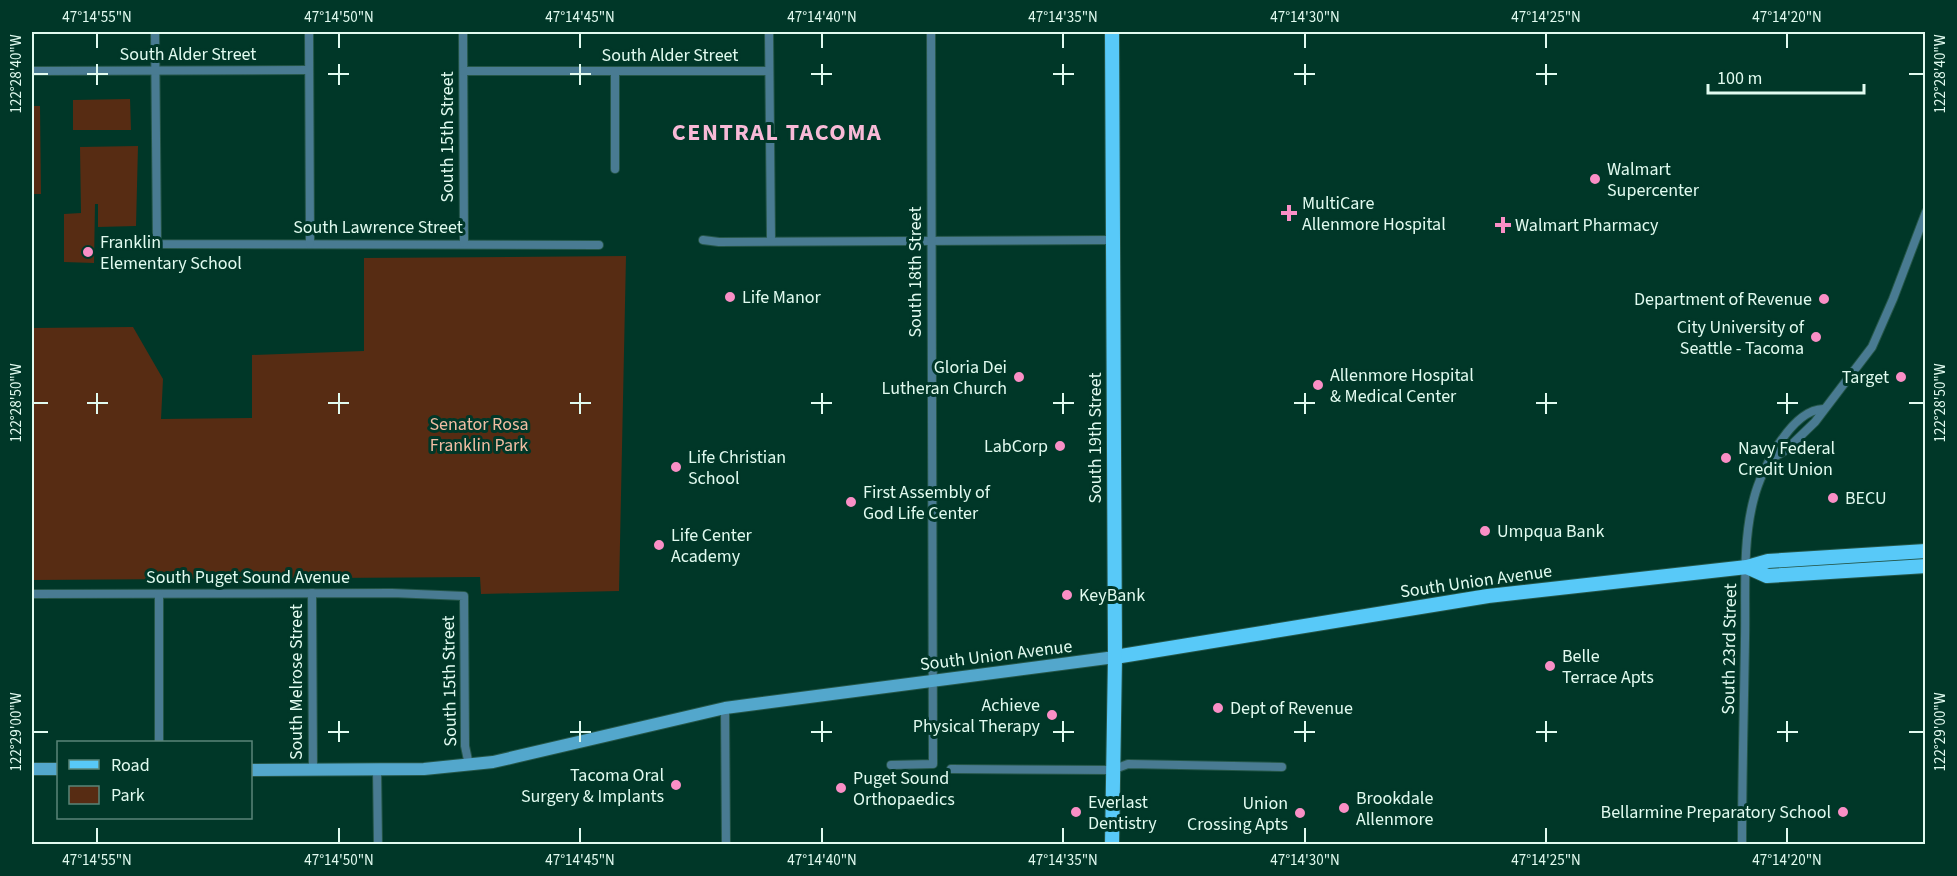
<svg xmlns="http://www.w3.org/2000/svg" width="1957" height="876" font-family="'Source Sans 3',sans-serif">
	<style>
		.green { fill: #572c13 }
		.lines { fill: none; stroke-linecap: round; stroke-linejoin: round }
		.minor-casing { stroke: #245648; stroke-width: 10 }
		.secondary-casing { stroke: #245648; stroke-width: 14 }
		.primary-casing { stroke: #245648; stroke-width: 16 }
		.minor { stroke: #497b92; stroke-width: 8 }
		.secondary { stroke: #53a7cc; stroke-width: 12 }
		.primary { stroke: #58c9f8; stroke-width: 14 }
		.ticks { fill: none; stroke: #e1fbf0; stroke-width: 2 }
		.poi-dot { fill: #fa8fc6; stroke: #003728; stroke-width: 2 }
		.labels { text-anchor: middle; stroke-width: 6; stroke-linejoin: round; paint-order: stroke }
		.street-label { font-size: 18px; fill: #e1fbf0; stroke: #003728 }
		.poi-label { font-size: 18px; fill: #e1fbf0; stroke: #003728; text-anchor: start }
		.park-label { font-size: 18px; fill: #f0bda3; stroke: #003728 }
		.district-label { font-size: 24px; font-weight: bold; letter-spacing: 1.5px; fill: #f8bad7; stroke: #003728 }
		.neatline { fill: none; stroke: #e1fbf0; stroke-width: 2 }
		.ticks-label { font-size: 15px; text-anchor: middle; fill: #e1fbf0 }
	</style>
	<rect width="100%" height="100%" fill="#003728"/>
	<g class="green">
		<polygon points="130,99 131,130 73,130 73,100"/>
		<polygon points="32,106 40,106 41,194 32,194"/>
		<polygon points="138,146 136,226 98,227 98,204 95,204 94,263 64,262 64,214 81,213 80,147"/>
		<polygon points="626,256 619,591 481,594 480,577 32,580 32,328 133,327 163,379 161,419 252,418 252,355 364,351 364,258"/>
	</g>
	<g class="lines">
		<g class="minor-casing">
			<g id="minor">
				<polyline points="155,32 157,244 599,245"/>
				<polyline points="309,32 310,244"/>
				<polyline points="463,32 464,243"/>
				<polyline points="769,32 771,241"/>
				<polyline points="32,71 309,70"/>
				<polyline points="464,71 769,71"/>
				<polyline points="615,71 615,169"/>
				<polyline points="703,240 719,242 1112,240"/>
				<polyline points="1771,459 1786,450 1815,422 1872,347 1893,299 1926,212"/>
				<polyline points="312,593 313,771"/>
				<polyline points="32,594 392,593 464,596 465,746 469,765"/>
				<polyline points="159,594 159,742"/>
				<polyline points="725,708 726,844"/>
				<polyline points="891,765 933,764 931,32"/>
				<polyline points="951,769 1112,770 1128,764 1282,767"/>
				<polyline points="377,770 378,844"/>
				<path d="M1742,844C1742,776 1744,707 1745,639C1746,593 1742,542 1754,498C1761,470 1791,410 1823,409"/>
			</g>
		</g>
		<g class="secondary-casing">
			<g id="secondary">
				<polyline points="32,769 58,769"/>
				<polyline points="250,770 424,769 493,762 725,708 1115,657"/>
			</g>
		</g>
		<g class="primary-casing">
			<g id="primary">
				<polyline points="1747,567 1767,576 1926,566"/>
				<polyline points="1115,657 1488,596 1747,567 1768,561 1926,551"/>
				<polyline points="1112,844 1115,657 1112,32"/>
			</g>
		</g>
		<use href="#minor" class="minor"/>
		<use href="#secondary" class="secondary"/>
		<use href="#primary" class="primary"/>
	</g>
	<path class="ticks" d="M97,33V48M339,33V48M580,33V48M822,33V48M1063,33V48M1305,33V48M1546,33V48M1787,33V48M97,64V85M339,64V85M580,64V85M822,64V85M1063,64V85M1305,64V85M1546,64V85M33,74H48M87,74H108M328,74H349M570,74H591M811,74H832M1053,74H1074M1294,74H1315M1536,74H1557M1909,74H1924M97,393V414M339,393V414M580,393V414M822,393V414M1063,393V414M1305,393V414M1546,393V414M1787,393V414M33,403H48M87,403H108M328,403H349M570,403H591M811,403H832M1053,403H1074M1294,403H1315M1536,403H1557M1777,403H1798M1909,403H1924M339,721V742M580,721V742M822,721V742M1063,721V742M1305,721V742M1546,721V742M1787,721V742M33,732H48M328,732H349M570,732H591M811,732H832M1053,732H1074M1294,732H1315M1536,732H1557M1777,732H1798M1909,732H1924M97,828V843M339,828V843M580,828V843M822,828V843M1063,828V843M1305,828V843M1546,828V843M1787,828V843"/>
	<g class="poi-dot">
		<circle cx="1595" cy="179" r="6"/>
		<path d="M1286 204h6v6h6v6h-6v6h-6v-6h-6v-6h6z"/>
		<path d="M1500 216h6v6h6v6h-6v6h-6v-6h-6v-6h6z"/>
		<circle cx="88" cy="252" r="6"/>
		<circle cx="730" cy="297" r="6"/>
		<circle cx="1824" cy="299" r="6"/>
		<circle cx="1816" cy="337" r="6"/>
		<circle cx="1019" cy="377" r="6"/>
		<circle cx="1901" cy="377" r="6"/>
		<circle cx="1318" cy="385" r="6"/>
		<circle cx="1060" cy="446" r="6"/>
		<circle cx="1726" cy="458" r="6"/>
		<circle cx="676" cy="467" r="6"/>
		<circle cx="1833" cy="498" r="6"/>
		<circle cx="851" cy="502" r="6"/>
		<circle cx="1485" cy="531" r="6"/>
		<circle cx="659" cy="545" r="6"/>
		<circle cx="1067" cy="595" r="6"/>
		<circle cx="1550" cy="666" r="6"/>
		<circle cx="1218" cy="708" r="6"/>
		<circle cx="1052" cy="715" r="6"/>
		<circle cx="676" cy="785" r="6"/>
		<circle cx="841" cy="788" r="6"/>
		<circle cx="1344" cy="808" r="6"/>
		<circle cx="1076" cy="812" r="6"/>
		<circle cx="1843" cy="812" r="6"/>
		<circle cx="1300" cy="813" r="6"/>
	</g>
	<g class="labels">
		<g class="street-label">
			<text x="188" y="60">South Alder Street</text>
			<text x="670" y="61">South Alder Street</text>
			<text transform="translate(447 137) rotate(-90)" y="6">South 15th Street</text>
			<text x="378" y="233">South Lawrence Street</text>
			<text transform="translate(915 272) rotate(-90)" y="6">South 18th Street</text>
			<text transform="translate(1095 438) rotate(-90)" y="6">South 19th Street</text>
			<text x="248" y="583">South Puget Sound Avenue</text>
			<text transform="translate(1476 581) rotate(-8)" y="6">South Union Avenue</text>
			<text transform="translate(1729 649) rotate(-89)" y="6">South 23rd Street</text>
			<text transform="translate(996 655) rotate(-7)" y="6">South Union Avenue</text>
			<text transform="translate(449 681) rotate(-91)" y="6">South 15th Street</text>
			<text transform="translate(296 682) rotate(-90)" y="6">South Melrose Street</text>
		</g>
		<g class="poi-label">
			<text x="1607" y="175">Walmart<tspan x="1607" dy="21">Supercenter</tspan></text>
			<text x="1302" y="209">MultiCare<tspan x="1302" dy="21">Allenmore Hospital</tspan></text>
			<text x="1515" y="231">Walmart Pharmacy</text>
			<text x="100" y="248">Franklin<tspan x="100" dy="21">Elementary School</tspan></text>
			<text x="742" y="303">Life Manor</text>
			<text x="1812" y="305" text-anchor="end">Department of Revenue</text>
			<text x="1804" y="333" text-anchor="end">City University of<tspan x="1804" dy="21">Seattle - Tacoma</tspan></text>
			<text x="1007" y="373" text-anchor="end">Gloria Dei<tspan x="1007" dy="21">Lutheran Church</tspan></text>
			<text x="1330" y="381">Allenmore Hospital<tspan x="1330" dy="21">&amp; Medical Center</tspan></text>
			<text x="1889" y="383" text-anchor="end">Target</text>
			<text x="1048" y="452" text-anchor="end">LabCorp</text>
			<text x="1738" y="454">Navy Federal<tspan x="1738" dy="21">Credit Union</tspan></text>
			<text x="688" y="463">Life Christian<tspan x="688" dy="21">School</tspan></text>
			<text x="863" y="498">First Assembly of<tspan x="863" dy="21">God Life Center</tspan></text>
			<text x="1845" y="504">BECU</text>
			<text x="1497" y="537">Umpqua Bank</text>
			<text x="671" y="541">Life Center<tspan x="671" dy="21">Academy</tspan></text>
			<text x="1079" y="601">KeyBank</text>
			<text x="1562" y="662">Belle<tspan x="1562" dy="21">Terrace Apts</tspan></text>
			<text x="1040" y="711" text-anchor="end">Achieve<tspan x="1040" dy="21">Physical Therapy</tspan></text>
			<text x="1230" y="714">Dept of Revenue</text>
			<text x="664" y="781" text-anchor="end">Tacoma Oral<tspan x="664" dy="21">Surgery &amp; Implants</tspan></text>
			<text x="853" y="784">Puget Sound<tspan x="853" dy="21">Orthopaedics</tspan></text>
			<text x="1356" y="804">Brookdale<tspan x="1356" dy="21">Allenmore</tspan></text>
			<text x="1088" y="808">Everlast<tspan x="1088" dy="21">Dentistry</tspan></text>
			<text x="1288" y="809" text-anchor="end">Union<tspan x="1288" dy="21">Crossing Apts</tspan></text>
			<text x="1831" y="818" text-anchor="end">Bellarmine Preparatory School</text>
		</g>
		<g class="park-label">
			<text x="479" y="430">Senator Rosa<tspan x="479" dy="21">Franklin Park</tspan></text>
		</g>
		<g class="district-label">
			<text x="777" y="140">CENTRAL TACOMA</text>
		</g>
	</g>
	<rect width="1957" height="876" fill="none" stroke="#003728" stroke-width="66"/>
	<rect x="57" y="741" width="195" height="78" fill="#003728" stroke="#5a8578" stroke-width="1.5"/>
	<rect x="69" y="760" width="30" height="9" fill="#58c9f8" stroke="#5a8578" stroke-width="1.5"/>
	<text x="111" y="771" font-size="18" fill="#e1fbf0">Road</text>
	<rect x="69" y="786" width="30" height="18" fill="#572c13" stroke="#5a8578" stroke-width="1.5"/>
	<text x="111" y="801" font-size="18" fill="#e1fbf0">Park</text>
	<path d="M1708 84v9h156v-9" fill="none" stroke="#e1fbf0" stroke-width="3"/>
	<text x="1717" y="84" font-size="18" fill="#e1fbf0" stroke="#003728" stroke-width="4.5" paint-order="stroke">100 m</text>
	<rect x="33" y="33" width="1891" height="810" class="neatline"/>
	<g class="ticks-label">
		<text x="97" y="22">47°14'55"N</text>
		<text x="339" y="22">47°14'50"N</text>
		<text x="580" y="22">47°14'45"N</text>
		<text x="822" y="22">47°14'40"N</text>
		<text x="1063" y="22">47°14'35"N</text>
		<text x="1305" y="22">47°14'30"N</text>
		<text x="1546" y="22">47°14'25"N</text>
		<text x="1787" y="22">47°14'20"N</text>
		<text transform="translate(1940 74) rotate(-90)" y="5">122°28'40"W</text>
		<text transform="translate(16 74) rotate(-90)" y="5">122°28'40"W</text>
		<text transform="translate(1940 403) rotate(-90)" y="5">122°28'50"W</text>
		<text transform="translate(16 403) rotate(-90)" y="5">122°28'50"W</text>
		<text transform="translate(1940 732) rotate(-90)" y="5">122°29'00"W</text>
		<text transform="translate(16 732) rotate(-90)" y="5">122°29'00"W</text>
		<text x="97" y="865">47°14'55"N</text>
		<text x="339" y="865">47°14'50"N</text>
		<text x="580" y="865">47°14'45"N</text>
		<text x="822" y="865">47°14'40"N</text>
		<text x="1063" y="865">47°14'35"N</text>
		<text x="1305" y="865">47°14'30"N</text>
		<text x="1546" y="865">47°14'25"N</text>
		<text x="1787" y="865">47°14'20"N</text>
	</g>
</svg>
